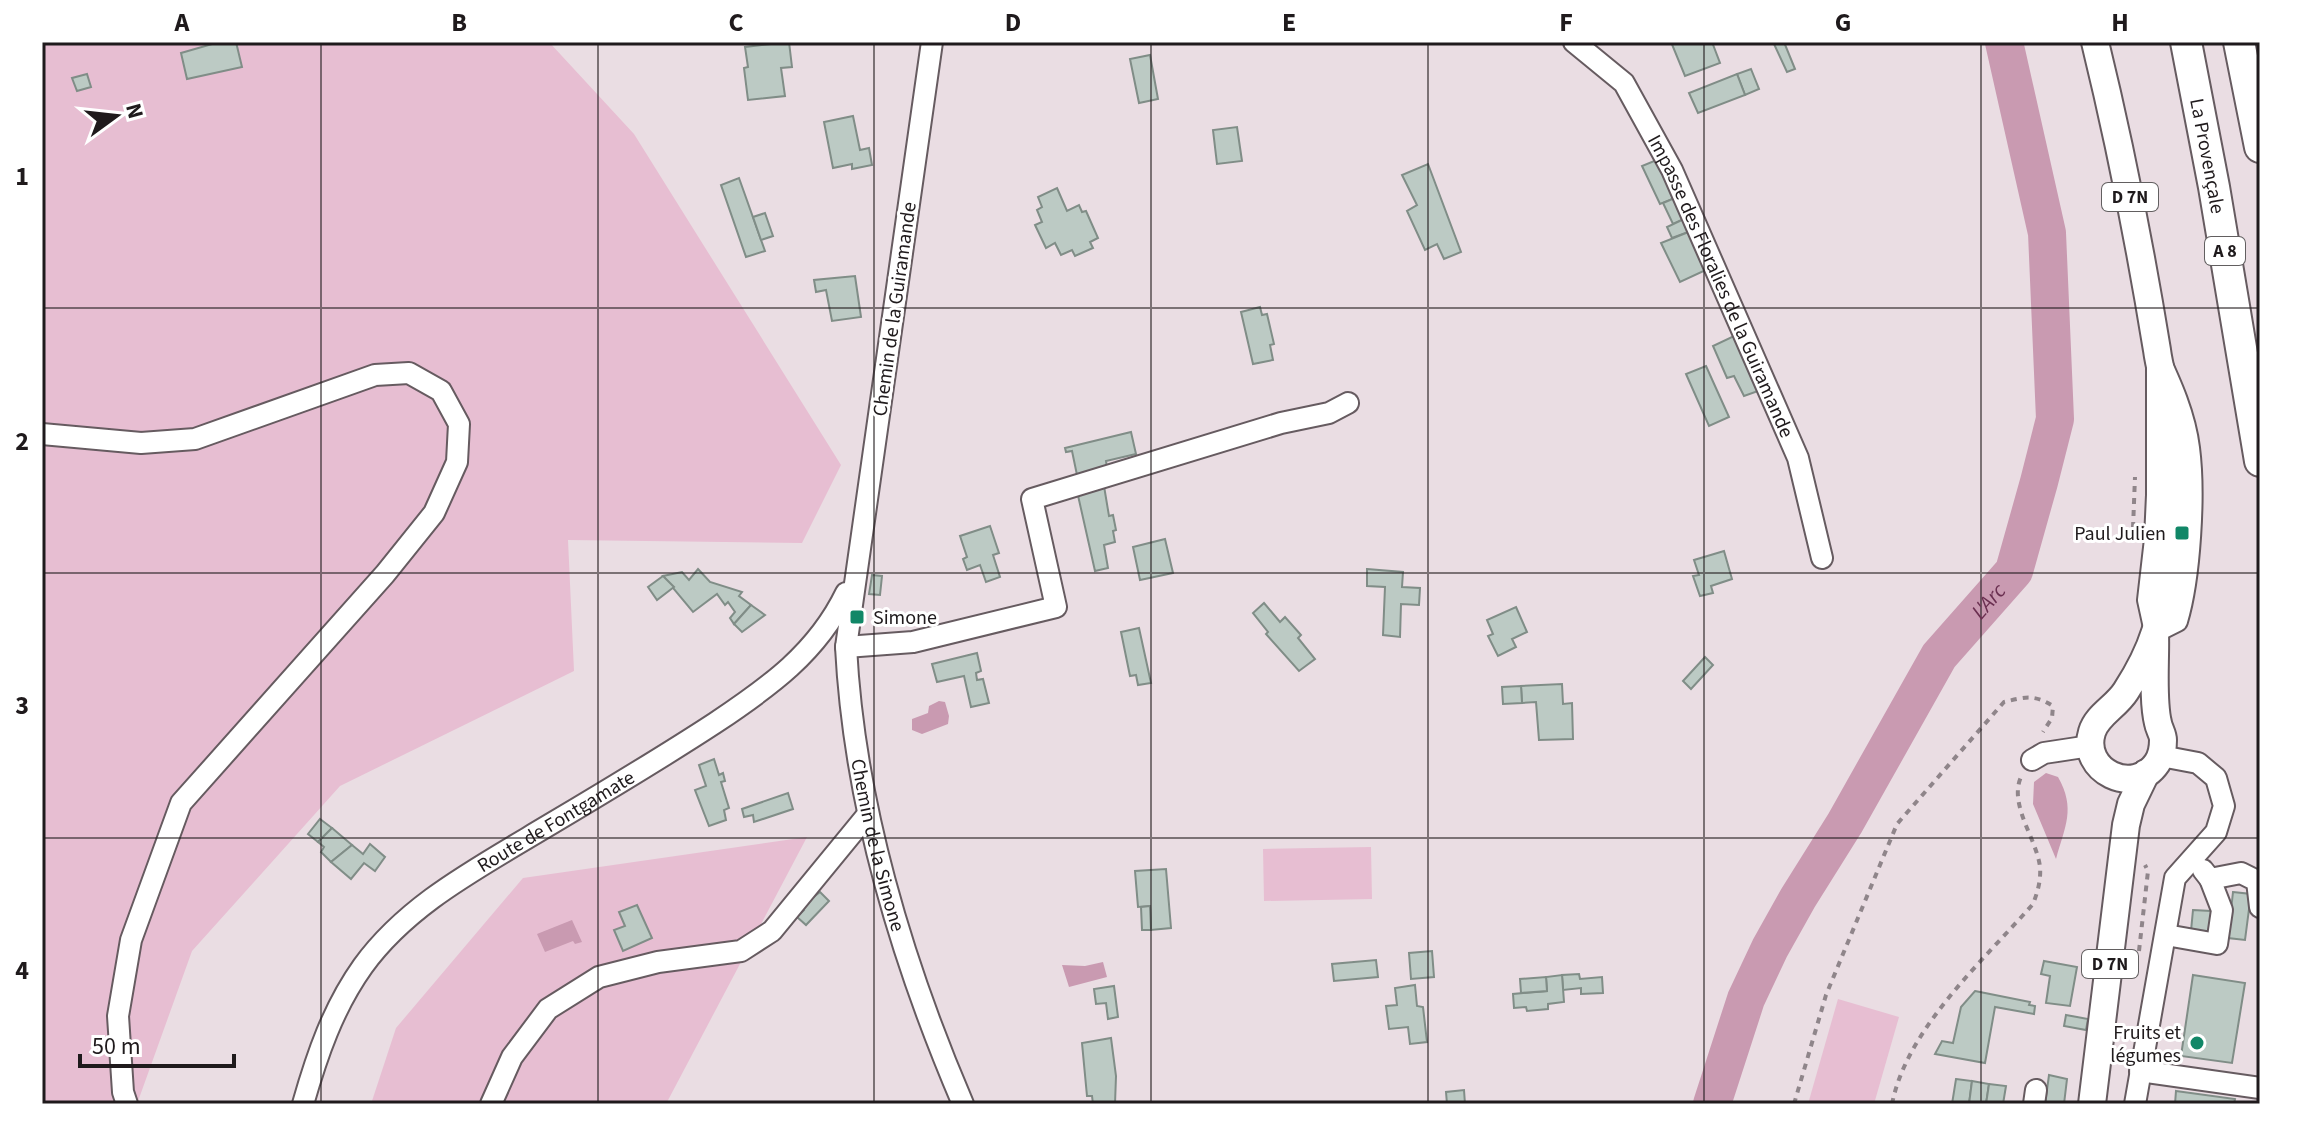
<svg xmlns="http://www.w3.org/2000/svg" width="2302" height="1146" font-family="'Source Sans 3',sans-serif">
	<style>
		.green { fill: #e7bed2 }
		.water { fill: #c99ab1 }
		.lines { fill: none; stroke-linecap: round; stroke-linejoin: round }
		.river { stroke: #c99ab1; stroke-width: 38 }
		.building { fill: #bccac4; stroke: #808d87; stroke-width: 2 }
		.minor-casing { stroke: #665b60; stroke-width: 24 }
		.major-casing { stroke: #665b60; stroke-width: 30 }
		.highway-casing { stroke: #665b60; stroke-width: 34 }
		.path { stroke: #8f858a; stroke-width: 4; stroke-dasharray: 6 6; stroke-linecap: butt }
		.minor { stroke: #fff; stroke-width: 20 }
		.major { stroke: #fff; stroke-width: 26 }
		.highway { stroke: #fff; stroke-width: 30 }
		.grid { fill: none; stroke: #1f1a1c; stroke-width: 2; stroke-opacity: 0.55 }
		.poi-dot { fill: #118767; stroke: #fff; stroke-width: 3 }
		.labels { text-anchor: middle; stroke-width: 6; stroke-linejoin: round; paint-order: stroke }
		.shield { fill: #fff; stroke: #625f60; stroke-width: 2 }
		.shield-label { font-size: 18px; font-weight: bold; fill: #1f1a1c }
		.street-label { font-size: 20px; fill: #1f1a1c; stroke: #fff }
		.poi-label { font-size: 20px; fill: #1f1a1c; stroke: #fff; text-anchor: end }
		.water-label { font-size: 22px; font-style: italic; fill: #6a2f50; stroke: #fff }
		.neatline { fill: none; stroke: #1f1a1c; stroke-width: 3 }
		.grid-label { font-size: 26px; text-anchor: middle; font-weight: bold; fill: #1f1a1c }
	</style>
	<rect width="100%" height="100%" fill="#eadde3"/>
	<g class="green">
		<polygon points="42,42 549,42 634,134 841,465 802,543 568,540 574,671 340,786 192,951 137,1104 42,1104"/>
		<polygon points="807,837 666,1104 371,1104 396,1028 523,878"/>
		<polygon points="1371,847 1372,899 1264,901 1263,849"/>
		<polygon points="1838,999 1899,1017 1874,1104 1808,1104"/>
	</g>
	<g class="water">
		<polygon points="939,701 945,702 949,716 948,724 922,734 912,730 912,719 928,713 929,706"/>
		<path d="M2046,773L2058,777C2076,809 2065,826 2056,859L2033,804L2034,782Z"/>
		<polygon points="572,920 582,942 575,944 573,941 545,952 537,934"/>
		<polygon points="1103,962 1107,977 1069,987 1062,965 1085,966"/>
	</g>
	<g class="lines">
		<path class="river" id="s1" d="M1712,1104L1746,999L1770,948L1798,898L1845,823L1939,656L2014,571L2039,482L2055,419L2047,233L2004,42"/>
	</g>
	<g class="building">
		<polygon points="219,42 226,44 236,42 242,67 187,79 181,53"/>
		<polygon points="789,42 792,67 781,68 785,96 748,100 744,68 748,67 745,47"/>
		<polygon points="1671,42 1712,42 1720,63 1685,76"/>
		<polygon points="1779,42 1784,42 1795,69 1787,72 1774,44"/>
		<polygon points="1150,55 1158,99 1139,103 1130,59"/>
		<polygon points="1751,69 1759,89 1745,95 1737,74"/>
		<polygon points="87,74 91,87 77,91 72,78"/>
		<polygon points="1737,74 1745,95 1698,113 1689,93"/>
		<polygon points="853,116 860,150 869,148 872,165 852,169 852,164 833,168 824,122"/>
		<polygon points="1237,127 1242,161 1217,164 1213,130"/>
		<polygon points="1659,159 1675,198 1660,204 1642,166"/>
		<polygon points="1428,164 1461,252 1444,259 1437,244 1425,250 1407,211 1417,205 1402,175"/>
		<polygon points="739,178 765,251 746,257 721,185"/>
		<polygon points="1057,188 1067,211 1079,205 1082,212 1086,211 1098,238 1090,242 1093,248 1075,256 1072,250 1061,255 1055,243 1046,248 1035,225 1042,222 1037,210 1042,207 1038,197"/>
		<polygon points="1677,197 1686,218 1673,224 1663,203"/>
		<polygon points="765,213 773,236 761,240 753,217"/>
		<polygon points="1686,218 1691,231 1672,238 1667,227"/>
		<polygon points="1691,231 1708,269 1680,282 1661,243"/>
		<polygon points="855,276 861,317 832,321 826,290 816,292 814,280"/>
		<polygon points="1260,307 1262,315 1267,314 1274,344 1270,345 1273,360 1253,364 1241,312"/>
		<polygon points="1734,336 1761,390 1744,396 1734,376 1727,378 1713,346"/>
		<polygon points="1706,366 1729,417 1709,426 1686,374"/>
		<polygon points="1131,432 1136,454 1106,461 1107,468 1077,475 1072,451 1066,452 1065,448"/>
		<polygon points="1104,486 1109,516 1113,515 1116,530 1113,531 1115,542 1104,545 1108,568 1095,571 1077,491"/>
		<polygon points="990,526 999,553 993,555 1000,577 986,582 980,565 967,570 963,559 967,557 960,536"/>
		<polygon points="1165,539 1173,573 1140,580 1133,547"/>
		<polygon points="1724,551 1732,579 1711,586 1713,593 1700,596 1693,576 1699,575 1694,560"/>
		<polygon points="698,569 710,582 742,592 739,596 751,605 734,624 730,618 735,612 728,602 725,605 717,594 693,612 663,576 682,572 689,580"/>
		<polygon points="1367,569 1403,572 1402,587 1420,588 1419,605 1401,604 1400,637 1383,635 1385,587 1367,586"/>
		<polygon points="872,575 882,576 880,595 869,594"/>
		<polygon points="663,576 674,587 657,600 648,587"/>
		<polygon points="1264,603 1280,622 1285,617 1301,635 1298,638 1315,659 1299,671 1266,634 1268,632 1253,613"/>
		<polygon points="751,605 765,615 742,632 734,624"/>
		<polygon points="1516,607 1527,632 1512,639 1516,647 1498,656 1488,636 1493,634 1487,620"/>
		<polygon points="1139,628 1151,683 1138,685 1136,675 1130,676 1121,632"/>
		<polygon points="977,653 981,671 976,673 977,680 983,679 989,703 971,707 964,676 937,682 932,664"/>
		<polygon points="1705,657 1713,665 1691,689 1683,681"/>
		<polygon points="1562,684 1563,704 1572,703 1573,739 1539,740 1536,702 1522,703 1521,686"/>
		<polygon points="1521,686 1522,703 1503,704 1502,687"/>
		<polygon points="714,759 719,775 723,773 725,781 721,782 729,808 724,810 726,820 709,826 695,790 706,786 699,765"/>
		<polygon points="788,793 793,809 754,822 753,815 744,817 742,809"/>
		<polygon points="320,819 332,828 318,842 308,834"/>
		<polygon points="332,828 352,845 331,862 321,852 324,847 318,842"/>
		<polygon points="370,844 385,857 375,871 364,863 351,879 331,862 352,845 363,854"/>
		<polygon points="1166,869 1171,928 1151,930 1150,906 1138,907 1135,871"/>
		<polygon points="820,892 829,901 806,925 797,917 804,910 802,906"/>
		<polygon points="2233,892 2251,894 2245,940 2228,938"/>
		<polygon points="637,905 652,938 623,951 614,930 625,926 619,912"/>
		<polygon points="1150,906 1151,930 1142,930 1141,907"/>
		<polygon points="2193,910 2211,911 2210,932 2191,931"/>
		<polygon points="1432,951 1434,977 1411,979 1409,953"/>
		<polygon points="1376,960 1378,977 1334,981 1332,964"/>
		<polygon points="2044,961 2077,967 2070,1006 2046,1003 2050,976 2041,974"/>
		<polygon points="1579,974 1580,979 1602,977 1603,993 1581,994 1581,988 1563,990 1562,975"/>
		<polygon points="1562,975 1564,1002 1548,1004 1548,1009 1527,1011 1526,1007 1514,1008 1513,994 1547,991 1546,977"/>
		<polygon points="2193,975 2245,983 2232,1063 2181,1056"/>
		<polygon points="1546,977 1547,991 1521,993 1520,979"/>
		<polygon points="1415,985 1417,1006 1423,1007 1427,1042 1410,1044 1408,1027 1389,1029 1386,1006 1397,1005 1395,988"/>
		<polygon points="1114,986 1118,1017 1108,1019 1106,1003 1096,1004 1094,989"/>
		<polygon points="1975,991 2030,1002 2029,1005 2035,1006 2034,1014 1995,1007 1985,1063 1935,1054 1942,1041 1953,1043 1961,1007"/>
		<polygon points="2066,1015 2088,1019 2086,1030 2064,1026"/>
		<polygon points="1111,1038 1116,1076 1115,1104 1093,1104 1092,1096 1087,1096 1082,1043"/>
		<polygon points="2049,1075 2067,1079 2064,1104 2045,1104"/>
		<polygon points="1956,1079 1972,1081 1969,1104 1952,1104"/>
		<polygon points="1972,1081 1989,1084 1986,1104 1969,1104"/>
		<polygon points="1989,1084 2006,1086 2003,1104 1986,1104"/>
		<polygon points="1464,1090 1465,1104 1447,1104 1446,1092"/>
		<polygon points="2176,1091 2235,1099 2234,1104 2175,1104"/>
	</g>
	<g class="lines">
		<g class="minor-casing">
			<g id="minor">
				<path id="s2" d="M932,42L846,647C854,802 902,962 963,1104"/>
				<path id="s3" d="M1574,42L1624,83L1672,170L1798,458L1822,558"/>
				<path d="M2157,354C2171,384 2185,415 2189,448C2195,494 2190,578 2177,621L2155,632L2148,600L2155,539L2157,495Z"/>
				<polyline points="42,434 141,443 195,439 375,375 409,373 441,391 459,424 457,462 434,513 385,574 181,803 131,940 118,1016 123,1092 127,1104"/>
				<polyline points="846,647 913,642 1056,607 1032,499 1281,423 1329,413 1348,403"/>
				<polyline points="2032,760 2044,753 2090,746"/>
				<polyline points="2203,870 2210,879 2241,873 2257,881 2260,907"/>
				<polyline points="2166,935 2217,944 2222,910 2210,879"/>
				<polyline points="2140,1071 2260,1088"/>
				<path id="s4" d="M303,1104C317,1055 333,1008 363,966C405,908 469,873 529,837C591,800 654,763 715,723C769,687 817,653 846,593"/>
				<polyline points="491,1104 512,1057 548,1009 599,977 658,962 741,951 772,931 868,814"/>
				<polyline points="2034,1104 2036,1090"/>
				<polyline points="2135,1104 2175,878 2216,832 2224,806 2216,778 2198,763 2161,756"/>
			</g>
		</g>
		<g class="major-casing">
			<g id="major">
				<path d="M2095,42C2120,144 2140,246 2157,350C2159,366 2164,382 2167,398C2177,463 2177,569 2155,632C2149,651 2137,674 2126,691C2116,707 2097,715 2092,732C2080,771 2134,797 2157,763C2161,757 2163,748 2163,740C2163,734 2159,729 2158,723C2152,699 2156,658 2155,632"/>
				<polyline points="2092,1104 2126,825 2131,804 2146,773"/>
			</g>
		</g>
		<g class="highway-casing">
			<g id="highway">
				<path id="s5" d="M2186,42L2214,187L2260,461"/>
				<polyline points="2239,42 2260,147"/>
			</g>
		</g>
		<g class="path">
			<polyline points="2133,528 2135,477"/>
			<polyline points="2139,951 2148,871 2145,865"/>
			<path d="M1794,1104L1826,995L1897,824L2004,702C2025,697 2034,694 2053,706L2052,718L2043,732"/>
			<path d="M1892,1104C1907,1028 1983,961 2033,904C2038,891 2041,880 2040,867C2037,839 2007,803 2022,775"/>
		</g>
		<use href="#minor" class="minor"/>
		<use href="#major" class="major"/>
		<use href="#highway" class="highway"/>
	</g>
	<path class="grid" d="M321,42V1104M598,42V1104M874,42V1104M1151,42V1104M1428,42V1104M1704,42V1104M1981,42V1104M42,308H2260M42,573H2260M42,838H2260"/>
	<g class="poi-dot">
		<rect x="2174" y="525" width="16" height="16" rx="4"/>
		<rect x="849" y="609" width="16" height="16" rx="4"/>
		<circle cx="2197" cy="1043" r="8"/>
	</g>
	<g class="labels">
		<g class="shield">
			<rect x="2102" y="183" width="56" height="28" rx="6"/>
			<rect x="2205" y="237" width="40" height="28" rx="6"/>
			<rect x="2082" y="950" width="56" height="28" rx="6"/>
		</g>
		<g class="shield-label">
			<text x="2130" y="203">D 7N</text>
			<text x="2225" y="257">A 8</text>
			<text x="2110" y="970">D 7N</text>
		</g>
		<g class="street-label">
			<text dy="7" stroke="none"><textPath href="#s5" startOffset="116">La Provençale</textPath></text>
			<text dy="7" stroke="none"><textPath href="#s3" startOffset="290">Impasse des Floralies de la Guiramande</textPath></text>
			<text transform="translate(894 309) rotate(-82)" y="7">Chemin de la Guiramande</text>
			<text dy="7" stroke="none"><textPath href="#s4" startOffset="394">Route de Fontgamate</textPath></text>
			<text dy="7" stroke="none"><textPath href="#s2" startOffset="812">Chemin de la Simone</textPath></text>
		</g>
		<g class="poi-label">
			<text x="2166" y="540">Paul Julien</text>
			<text x="873" y="624" text-anchor="start">Simone</text>
			<text x="2181" y="1039">Fruits et<tspan x="2181" dy="23">légumes</tspan></text>
		</g>
		<g class="water-label">
			<text dy="8" stroke="none"><textPath href="#s1" startOffset="578">L'Arc</textPath></text>
		</g>
	</g>
	<rect width="2302" height="1146" fill="none" stroke="#ffffff" stroke-width="88"/>
	<g transform="translate(116 116) rotate(75)" stroke="#ffffff" stroke-width="6" paint-order="stroke">
	<path d="M0-6L14 30L0 20L-14 30Z" fill="#1f1a1c"/>
	<text y="-12" font-size="22" font-weight="bold" text-anchor="middle" fill="#1f1a1c">N</text>
	</g>
	<path d="M80 1054v12h154v-12" fill="none" stroke="#1f1a1c" stroke-width="4"/>
	<text x="92" y="1054" font-size="24" fill="#1f1a1c" stroke="#ffffff" stroke-width="6" paint-order="stroke">50 m</text>
	<rect x="44" y="44" width="2214" height="1058" class="neatline"/>
	<g class="grid-label">
		<text x="182" y="31">A</text>
		<text x="459" y="31">B</text>
		<text x="736" y="31">C</text>
		<text x="1013" y="31">D</text>
		<text x="1289" y="31">E</text>
		<text x="1566" y="31">F</text>
		<text x="1843" y="31">G</text>
		<text x="2120" y="31">H</text>
		<text x="22" y="185">1</text>
		<text x="22" y="450">2</text>
		<text x="22" y="714">3</text>
		<text x="22" y="979">4</text>
	</g>
</svg>
